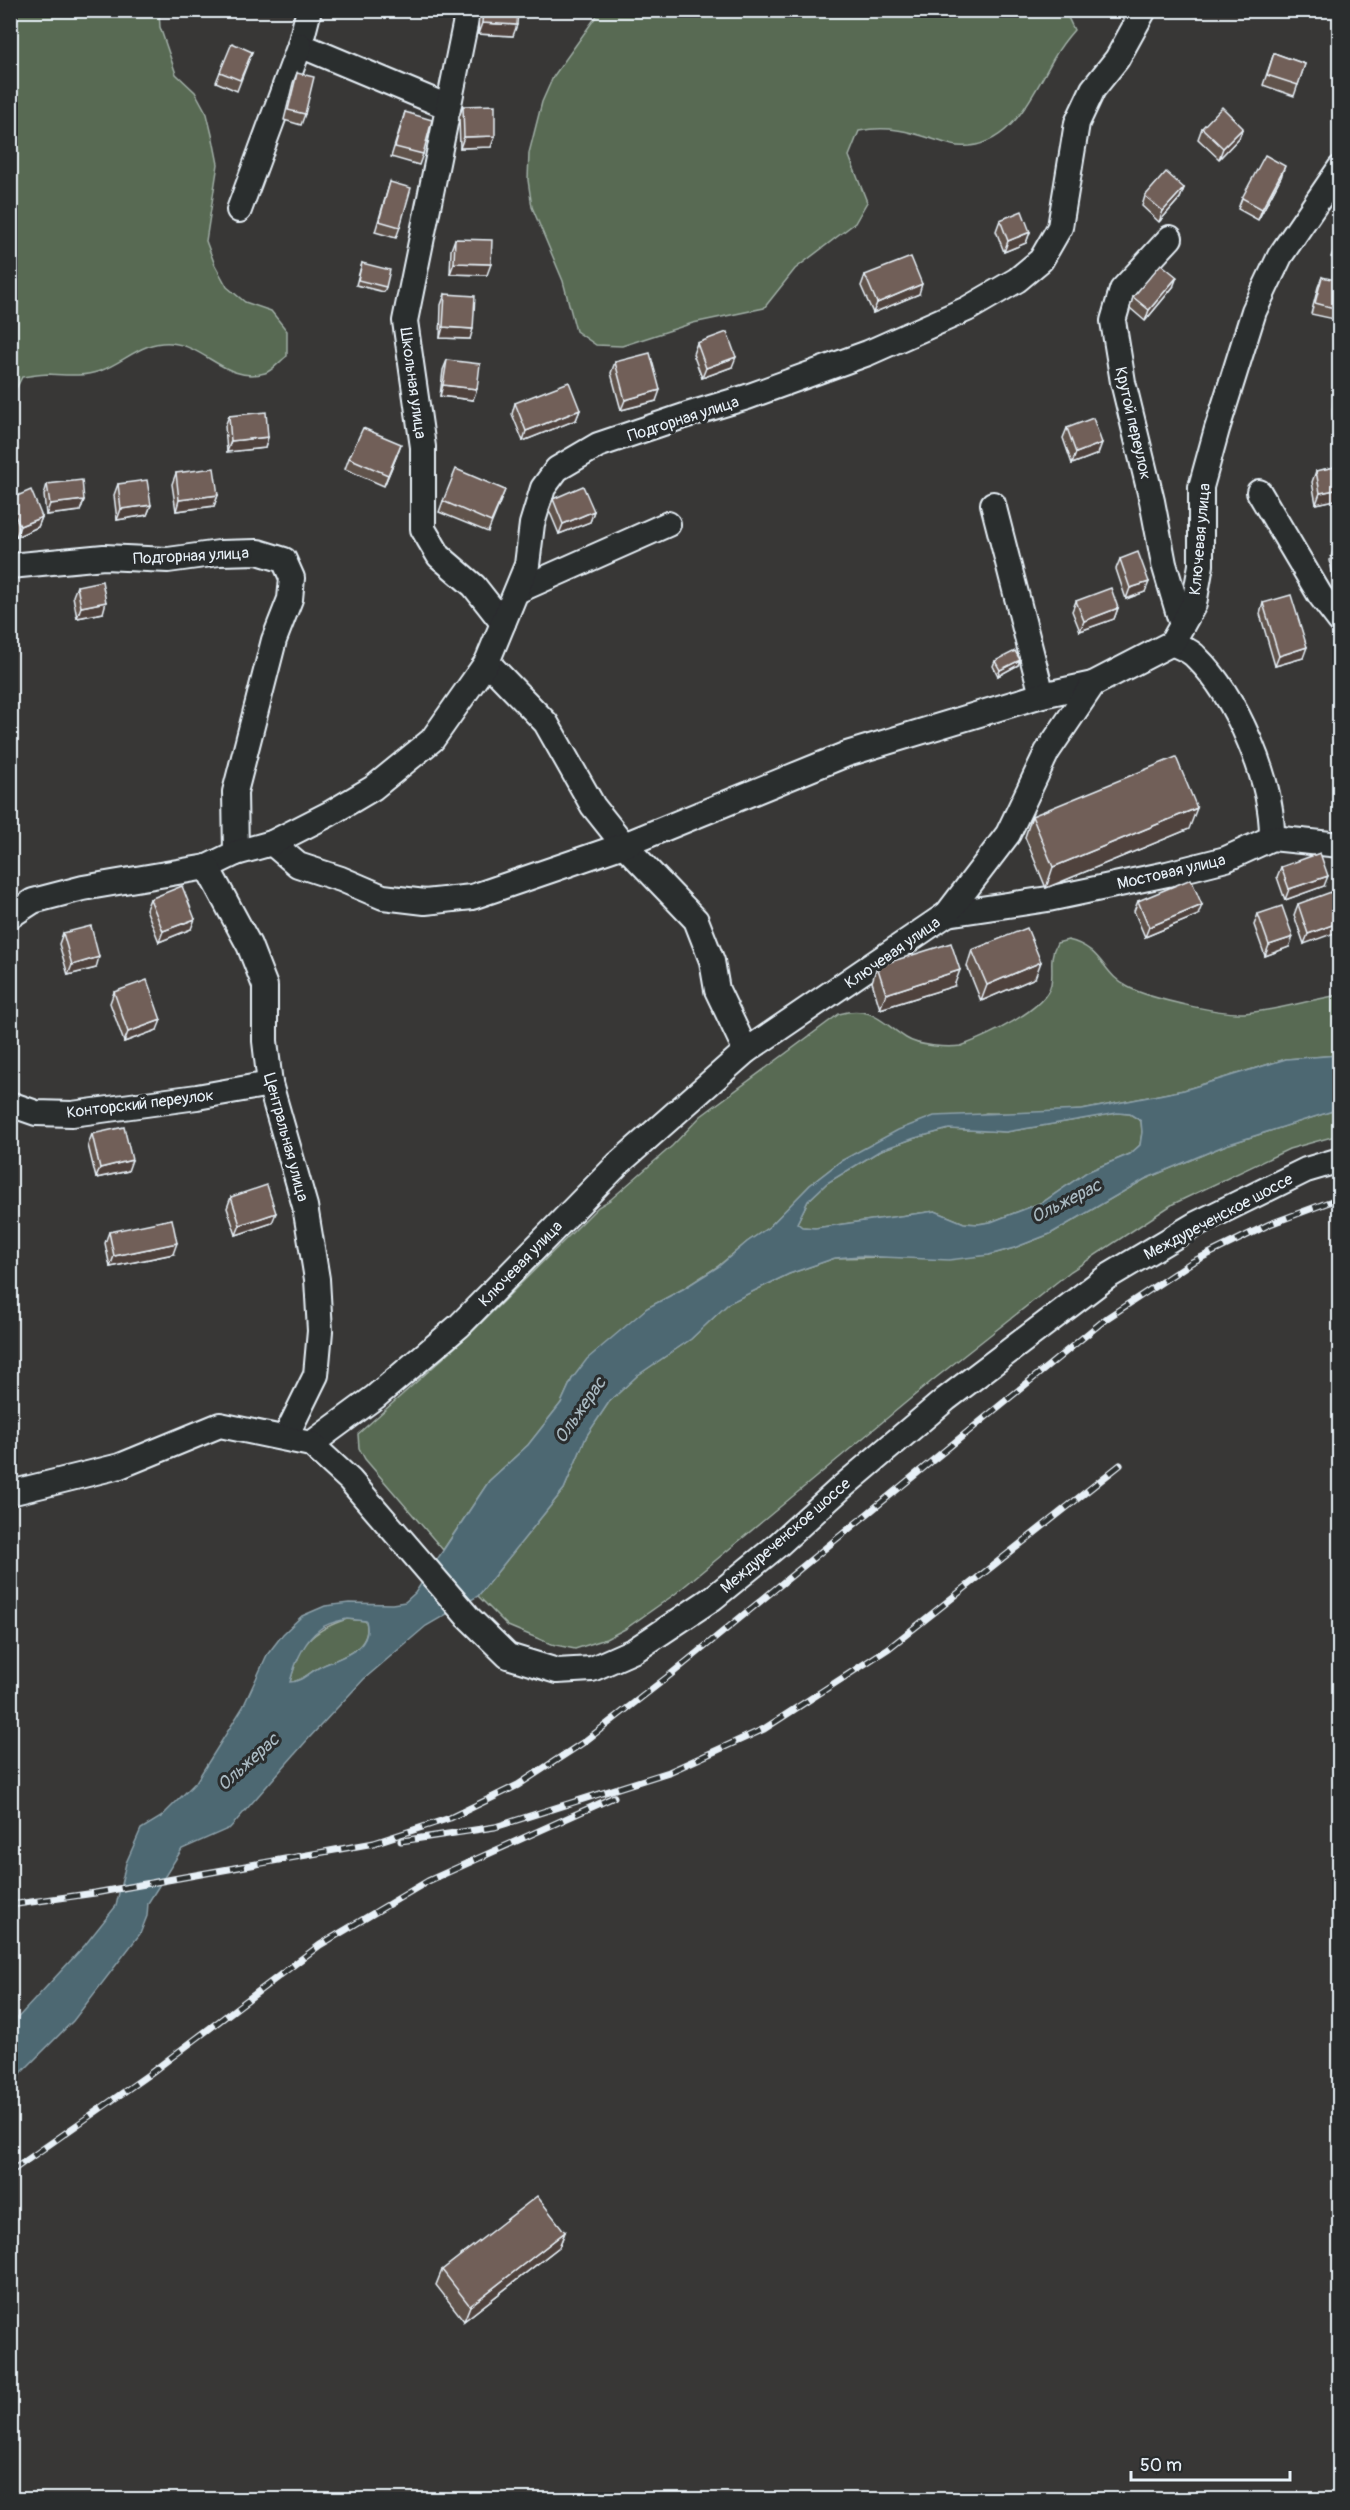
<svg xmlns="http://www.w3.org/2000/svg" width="1350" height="2510" font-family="Pangolin,sans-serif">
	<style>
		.green { fill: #586a53; stroke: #a0aea6; stroke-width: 1.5 }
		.water { fill: #4d6872; stroke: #8b9fa8; stroke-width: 1.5; fill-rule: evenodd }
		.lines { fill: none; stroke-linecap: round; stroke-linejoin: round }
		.minor-casing { stroke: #e8f1f8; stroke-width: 28 }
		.minor { stroke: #2a2d2e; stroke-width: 24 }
		.rail-casing { stroke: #e8f1f8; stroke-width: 7 }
		.rail { stroke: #2a2d2e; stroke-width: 4.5; stroke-dasharray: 14; stroke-linecap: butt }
		.wall { fill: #61524c; stroke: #e8f1f8; stroke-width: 1.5 }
		.shaded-wall { fill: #4f423e; stroke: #e8f1f8; stroke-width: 1.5 }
		.building { fill: #715f58; stroke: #e8f1f8; stroke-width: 1.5 }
		.labels { text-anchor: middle; stroke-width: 6; stroke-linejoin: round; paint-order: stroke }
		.street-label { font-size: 16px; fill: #e8f1f8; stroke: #2a2d2e }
		.water-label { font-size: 18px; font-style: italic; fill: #aabac2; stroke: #2a2d2e }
	</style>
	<rect width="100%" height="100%" fill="#383736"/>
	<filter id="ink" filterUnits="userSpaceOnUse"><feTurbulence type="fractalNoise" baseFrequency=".0167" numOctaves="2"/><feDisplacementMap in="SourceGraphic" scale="12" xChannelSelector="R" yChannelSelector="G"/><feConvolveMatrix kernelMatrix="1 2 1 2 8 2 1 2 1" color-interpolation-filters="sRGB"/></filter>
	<g filter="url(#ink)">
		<g class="green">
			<path d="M11,10L159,11L160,27L176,74L195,92L207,114L213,139L218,164L206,241L215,265L227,287L245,302L271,311L287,331V356C280,361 272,371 265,373C227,384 206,346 171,343C142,341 125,362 100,371C83,377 67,375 49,374C40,374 31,376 22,377L11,399Z"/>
			<path d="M1065,11L1074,30C1067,38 1060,47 1055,56C1035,90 1015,141 970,146C964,146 959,147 952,145C918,135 895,124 859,131L849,156L867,202L855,223L795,269L764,308L693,323L622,346L596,345L576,331L563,281L532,207L528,180L529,153L542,102L553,77L600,11Z"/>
			<path d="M1339,384V435C1328,417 1332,402 1339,384Z"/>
			<path d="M1068,940C1103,948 1102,974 1128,987C1150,999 1220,1014 1244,1013C1276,1011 1308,1000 1339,995V1055L1286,1059L1184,1090L1082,1110L1028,1114L986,1113L841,1161L810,1185L769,1227L747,1242L717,1267L683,1289L647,1308L572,1379L561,1403L528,1445L489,1481L443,1550L365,1459L359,1448L358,1434L470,1334L598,1207L610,1200L672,1146L701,1116L839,1014C872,1005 881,1022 906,1038C918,1046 947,1048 961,1046C985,1037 1046,1010 1051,984C1054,968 1048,959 1057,943Z"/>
			<polygon points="1339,1109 1339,1135 1289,1149 1173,1204 1071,1271 933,1380 675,1594 625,1629 606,1639 575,1649 551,1644 508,1626 478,1596 564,1489 587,1435 609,1402 638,1375 691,1339 729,1303 789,1274 835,1258 989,1255 1014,1248 1050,1234 1145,1179 1226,1145"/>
			<polygon points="1117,1113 1130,1114 1141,1121 1142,1132 1140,1145 1130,1154 1087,1172 1043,1202 991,1222 978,1224 964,1223 935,1211 815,1228 802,1227 797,1223 808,1201 827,1183 881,1150 915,1138 949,1129 1006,1132"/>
			<path d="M347,1619L366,1621C373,1650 340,1657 320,1667C310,1672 301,1682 290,1682C300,1644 310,1631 347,1619Z"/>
		</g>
		<path class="water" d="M1339,1055V1109L1226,1145L1145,1179L1050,1234L1014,1248L989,1255L949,1260L860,1256L835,1258L789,1274L729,1303L691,1339L638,1375L609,1402L587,1435L564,1489L478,1596L426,1626L364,1679L309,1738L230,1828L182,1849L148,1903L147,1916L140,1934L73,2021L11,2083V2025L85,1945L116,1906L126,1863L141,1829L161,1817L196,1782L243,1707L267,1655L283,1634L302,1616L325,1606L349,1603L392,1604L405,1602L415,1593L489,1481L528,1445L561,1403L572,1379L587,1359L647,1308L683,1289L718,1267L747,1242L769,1227L810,1185L841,1161L898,1130L934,1116L1082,1110L1184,1090L1286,1059ZM1117,1113L1130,1114L1141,1121L1142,1132L1140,1145L1130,1154L1087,1172L1043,1202L991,1222L978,1224L964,1223L935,1211L815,1228L802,1227L797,1223L808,1201L827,1183L881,1150L915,1138L949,1129L1006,1132ZM347,1619L366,1621C374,1650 340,1657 320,1667C310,1672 301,1682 290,1682C295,1663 304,1641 320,1629C327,1623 338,1621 347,1619Z"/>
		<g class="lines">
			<g class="minor-casing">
				<g id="minor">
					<polyline points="309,10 300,45 448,107"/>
					<polyline points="468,10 405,321 423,447 423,529 439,556 474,586 503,623"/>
					<polyline points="239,210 300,45"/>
					<polyline points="1170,238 1122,290 1113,321 1123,382 1152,501 1164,564 1182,625"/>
					<polyline points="1259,492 1320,595 1340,621"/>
					<polyline points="993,504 1042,695"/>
					<polyline points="10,566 104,557 168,560 219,553 258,552 284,560 292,578 290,599 274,640 235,792 236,853"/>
					<polyline points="517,591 668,524"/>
					<path d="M1172,643C1179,647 1190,650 1196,657C1236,696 1273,781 1272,838"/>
					<polyline points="487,662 546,723 593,806 624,845 696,920 712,961 717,990 746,1051"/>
					<polyline points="272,843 298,865 341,879 383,897 425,902 472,897 624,845 847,754 1042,695 1093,684"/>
					<polyline points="207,867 236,853 272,843 329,814 373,788 432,740 487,662 527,565 532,524 543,488 557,469 598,445 687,415 747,397 868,353 967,309 1017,280 1041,260 1060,227 1077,123 1093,89 1117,59 1144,10"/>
					<polyline points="947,914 1048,899 1167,874 1226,859 1272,838 1340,845"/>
					<polyline points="10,916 33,901 83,888 207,867 249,945 265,986 265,1041 270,1084 305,1206 317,1279 320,1331 316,1375 285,1438"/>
					<polyline points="10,1104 36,1113 72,1114 197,1097 270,1084"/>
					<polyline points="311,1444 375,1397 459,1326 618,1164 746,1051 947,914 1008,834 1047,752 1093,684 1172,643 1194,604 1201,565 1201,487 1217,429 1254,311 1280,256 1340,168"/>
					<polyline points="10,1493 120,1466 220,1425 311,1444 350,1480 468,1617 508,1656 557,1671 592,1669 635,1650 713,1598 778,1545 841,1488 946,1399 1107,1277 1196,1224 1306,1170 1340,1160"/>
				</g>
			</g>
			<use href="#minor" class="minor"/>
			<g class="rail-casing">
				<g id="rail">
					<polyline points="401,1841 495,1827 669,1772 764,1729 889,1648 1120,1465"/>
					<polyline points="10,1905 95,1893 374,1843 450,1818 518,1785 584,1742 670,1675 1107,1318 1192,1262 1270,1224 1340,1198"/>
					<polyline points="10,2172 148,2075 320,1945 428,1881 614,1797"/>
				</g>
			</g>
			<use href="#rail" class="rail"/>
		</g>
		<g class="wall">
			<polygon points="479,10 518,10 513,36 478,34"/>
			<polygon points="252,52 237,91 216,82 220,72"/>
			<polygon points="1274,53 1305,64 1294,96 1263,85"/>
			<polygon points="297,73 305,114 301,125 284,120 293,83"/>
			<polygon points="463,106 495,136 491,147 460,148 459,117"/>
			<polygon points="405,112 423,154 419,165 391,157"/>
			<polygon points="1202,128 1239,138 1219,159 1198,139"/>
			<polygon points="1281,177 1258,220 1238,209 1242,198"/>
			<polygon points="390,182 400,227 396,238 375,232"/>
			<polygon points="1184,188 1180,198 1159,222 1142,206 1145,196"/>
			<polygon points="1000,220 1030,232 1026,243 1004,252 996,231"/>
			<polygon points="1340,235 1340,261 1331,257"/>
			<polygon points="455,239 487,275 450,274 451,250"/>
			<polygon points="362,263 386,287 384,292 356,285"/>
			<polygon points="865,275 919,294 873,313 861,286"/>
			<polygon points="1322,277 1338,309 1334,319 1311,314 1318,287"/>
			<polygon points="1173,287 1145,321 1130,308 1133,297"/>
			<polygon points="445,294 470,339 440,338 441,305"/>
			<polygon points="697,343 732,367 702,378 693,354"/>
			<polygon points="447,360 473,400 440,396 443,370"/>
			<polygon points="615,362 656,401 621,410 611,373"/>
			<polygon points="515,403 580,410 576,420 523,441 512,414"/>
			<polygon points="229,416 268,437 265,448 227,452 225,426"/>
			<polygon points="1067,428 1098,454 1072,464 1063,438"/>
			<polygon points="397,455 384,486 345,469 349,458"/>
			<polygon points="1340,466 1340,499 1316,504 1312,482 1316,471"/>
			<polygon points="176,473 218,495 214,506 176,511 172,484"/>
			<polygon points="47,484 84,500 80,511 46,515 44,495"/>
			<polygon points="118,484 151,505 147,515 117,520 114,495"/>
			<polygon points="505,490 488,532 439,512 443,501"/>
			<polygon points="10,499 42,517 38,527 16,537 10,524"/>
			<polygon points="553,499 594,511 590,522 559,534 549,510"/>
			<polygon points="1340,548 1340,587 1335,588 1330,560 1334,549"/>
			<polygon points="1120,559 1145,592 1126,599 1116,569"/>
			<polygon points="77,586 103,613 77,618 73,596"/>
			<polygon points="1076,601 1118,608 1114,619 1080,631 1072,611"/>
			<polygon points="1263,603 1303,658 1275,666 1260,614"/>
			<polygon points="995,661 1018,665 998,676 993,666"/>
			<polygon points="1032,816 1189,829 1046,888 1025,837"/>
			<polygon points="1281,867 1324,886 1285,900 1277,877"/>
			<polygon points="150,899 191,929 159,942 146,909"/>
			<polygon points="1138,901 1198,915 1145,937 1134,911"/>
			<polygon points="1298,904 1340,907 1304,944 1294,915"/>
			<polygon points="1258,914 1289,947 1265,956 1254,925"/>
			<polygon points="63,933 96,968 68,975 59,944"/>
			<polygon points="972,950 1035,978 981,1001 967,966"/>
			<polygon points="877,966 954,986 880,1009 872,982"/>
			<polygon points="114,992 157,1030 124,1042 110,1003"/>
			<polygon points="92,1134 128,1171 96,1178 88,1145"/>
			<polygon points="231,1197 272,1223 236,1235 227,1208"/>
			<polygon points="109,1232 173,1254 110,1267 105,1243"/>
			<polygon points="565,2232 559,2247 464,2321 436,2285 442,2270"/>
		</g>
		<g class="shaded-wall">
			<polygon points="482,23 517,25 513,36 478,34"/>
			<polygon points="1243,128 1239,138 1219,159 1223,148"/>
			<polygon points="495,136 491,147 460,148 464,137"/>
			<polygon points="1285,166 1281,177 1258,220 1262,209"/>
			<polygon points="1184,188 1180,198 1159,222 1163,211"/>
			<polygon points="1030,232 1026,243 1004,252 1008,241"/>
			<polygon points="454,263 491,264 487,275 450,274"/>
			<polygon points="1177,277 1173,287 1145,321 1149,310"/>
			<polygon points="922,284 919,294 873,313 877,303"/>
			<polygon points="443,327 473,329 470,339 440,338"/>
			<polygon points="736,357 732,367 702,378 706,368"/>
			<polygon points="443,385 477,389 473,400 440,396"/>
			<polygon points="660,390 656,401 621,410 625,400"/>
			<polygon points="580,410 576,420 523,441 526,431"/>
			<polygon points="268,437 265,448 227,452 231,441"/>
			<polygon points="1102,443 1098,454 1072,464 1076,453"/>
			<polygon points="401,444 397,455 384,486 388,475"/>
			<polygon points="1340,489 1340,499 1316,504 1320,493"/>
			<polygon points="218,495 214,506 176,511 179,500"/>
			<polygon points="84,500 80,511 46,515 50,504"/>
			<polygon points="151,505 147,515 117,520 121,509"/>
			<polygon points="594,511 590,522 559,534 563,524"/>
			<polygon points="42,517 38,527 16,537 20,526"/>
			<polygon points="1338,577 1340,577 1340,587 1335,588"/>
			<polygon points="1149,582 1145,592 1126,599 1130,588"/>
			<polygon points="106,602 103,613 77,618 81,607"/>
			<polygon points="1118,608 1114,619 1080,631 1084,621"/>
			<polygon points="17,623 14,634 10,634 10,624"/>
			<polygon points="1307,647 1303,658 1275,666 1279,656"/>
			<polygon points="1020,660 1018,665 998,676 1000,670"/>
			<polygon points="1197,808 1189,829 1046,888 1053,867"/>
			<polygon points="1328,876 1324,886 1285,900 1289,889"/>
			<polygon points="1202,905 1198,915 1145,937 1149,927"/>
			<polygon points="195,919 191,929 159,942 163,931"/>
			<polygon points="1340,922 1340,931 1304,944 1308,934"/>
			<polygon points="1293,937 1289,947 1265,956 1269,945"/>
			<polygon points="99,957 96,968 68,975 72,965"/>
			<polygon points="1041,962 1035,978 981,1001 987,985"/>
			<polygon points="960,970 954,986 880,1009 886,994"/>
			<polygon points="161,1020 157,1030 124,1042 128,1032"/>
			<polygon points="132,1160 128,1171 96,1178 100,1168"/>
			<polygon points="276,1213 272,1223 236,1235 240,1225"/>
			<polygon points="177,1243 173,1254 110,1267 114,1256"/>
			<polygon points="565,2232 559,2247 464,2321 470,2306"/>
		</g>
		<g class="building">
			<polygon points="483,10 518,10 517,25 482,23"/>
			<polygon points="232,43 252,52 240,80 220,72"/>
			<polygon points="1274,53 1305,64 1298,85 1267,75"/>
			<polygon points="297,73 314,77 305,114 288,110"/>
			<polygon points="495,105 495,136 464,137 463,106"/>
			<polygon points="1222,107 1243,128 1223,148 1202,128"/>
			<polygon points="405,112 432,120 423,154 395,147"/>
			<polygon points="1265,155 1285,166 1262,209 1242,198"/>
			<polygon points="1166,172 1184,188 1163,211 1145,196"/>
			<polygon points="390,182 411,188 400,227 379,221"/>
			<polygon points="1022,211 1030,232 1008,241 1000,220"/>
			<polygon points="1340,235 1340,249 1334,247"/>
			<polygon points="455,239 492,240 491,264 454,263"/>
			<polygon points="911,257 922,284 877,303 865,275"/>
			<polygon points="362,263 390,270 386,287 358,280"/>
			<polygon points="1161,264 1177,277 1149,310 1133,297"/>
			<polygon points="1322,277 1340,281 1340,302 1338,309 1315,303"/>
			<polygon points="445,294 475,296 473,329 443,327"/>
			<polygon points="727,332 736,357 706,368 697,343"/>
			<polygon points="650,353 660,390 625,400 615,362"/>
			<polygon points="447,360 480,364 477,389 443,385"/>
			<polygon points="569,382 580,410 526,431 515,403"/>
			<polygon points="266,412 268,437 231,441 229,416"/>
			<polygon points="1093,418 1102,443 1076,453 1067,428"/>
			<polygon points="363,428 401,444 388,475 349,458"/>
			<polygon points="1340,466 1340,489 1320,493 1316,471"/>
			<polygon points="214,468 218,495 179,500 176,473"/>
			<polygon points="456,469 505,490 491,522 443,501"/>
			<polygon points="82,480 84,500 50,504 47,484"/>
			<polygon points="147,480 151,505 121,509 118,484"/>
			<polygon points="583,486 594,511 563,524 553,499"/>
			<polygon points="31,490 42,517 20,526 10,505 10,499"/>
			<polygon points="1340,548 1340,577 1338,577 1334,549"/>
			<polygon points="1138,552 1149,582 1130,588 1120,559"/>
			<polygon points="102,581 106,602 81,607 77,586"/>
			<polygon points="1111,588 1118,608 1084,621 1076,601"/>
			<polygon points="10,592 13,592 17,623 10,624"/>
			<polygon points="1291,595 1307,647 1279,656 1263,603"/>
			<polygon points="1015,651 1020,660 1000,670 995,661"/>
			<polygon points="1176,757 1197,808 1053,867 1032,816"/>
			<polygon points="1320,853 1328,876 1289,889 1281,867"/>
			<polygon points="1191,879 1202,905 1149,927 1138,901"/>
			<polygon points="182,886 195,919 163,931 150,899"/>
			<polygon points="1334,891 1340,907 1340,922 1308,934 1298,904"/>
			<polygon points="1282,906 1293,937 1269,945 1258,914"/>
			<polygon points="91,926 99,957 72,965 63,933"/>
			<polygon points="1027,928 1041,962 987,985 972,950"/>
			<polygon points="951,943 960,970 886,994 877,966"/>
			<polygon points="147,980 161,1020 128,1032 114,992"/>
			<polygon points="124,1127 132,1160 100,1168 92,1134"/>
			<polygon points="267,1185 276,1213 240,1225 231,1197"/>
			<polygon points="172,1219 177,1243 114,1256 109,1232"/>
			<polygon points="537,2196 565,2232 470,2306 442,2270"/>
		</g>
	</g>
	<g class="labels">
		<g class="street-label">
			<text transform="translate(414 383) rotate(82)" y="6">Школьная улица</text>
			<text transform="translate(683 418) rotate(-18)" y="6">Подгорная улица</text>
			<text transform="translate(1134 423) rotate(77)" y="6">Крутой переулок</text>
			<text transform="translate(1199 539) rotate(-85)" y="6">Ключевая улица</text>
			<text transform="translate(191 555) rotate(-3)" y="6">Подгорная улица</text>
			<text transform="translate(1171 871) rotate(-13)" y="6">Мостовая улица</text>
			<text transform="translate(892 952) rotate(-35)" y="6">Ключевая улица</text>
			<text transform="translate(140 1103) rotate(-7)" y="6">Конторский переулок</text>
			<text transform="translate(287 1137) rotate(75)" y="6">Центральная улица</text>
			<text transform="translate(1218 1216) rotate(-28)" y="6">Междуреченское шоссе</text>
			<text transform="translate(520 1263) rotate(-46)" y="6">Ключевая улица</text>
			<text transform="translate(785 1535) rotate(-41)" y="6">Междуреченское шоссе</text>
		</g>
		<g class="water-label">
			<text transform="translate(1066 1201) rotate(-27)" y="6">Ольжерас</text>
			<text transform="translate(580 1410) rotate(-55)" y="6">Ольжерас</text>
			<text transform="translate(248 1762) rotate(-42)" y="6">Ольжерас</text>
		</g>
	</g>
	<rect width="1350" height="2510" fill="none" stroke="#2a2d2e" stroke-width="36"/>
	<rect x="18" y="18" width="1314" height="2474" fill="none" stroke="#e8f1f8" stroke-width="2" filter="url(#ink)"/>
	<path d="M1131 2471v9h159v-9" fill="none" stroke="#e8f1f8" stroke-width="3"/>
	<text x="1140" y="2471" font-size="18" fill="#e8f1f8" stroke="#2a2d2e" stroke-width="4.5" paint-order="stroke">50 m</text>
</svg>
